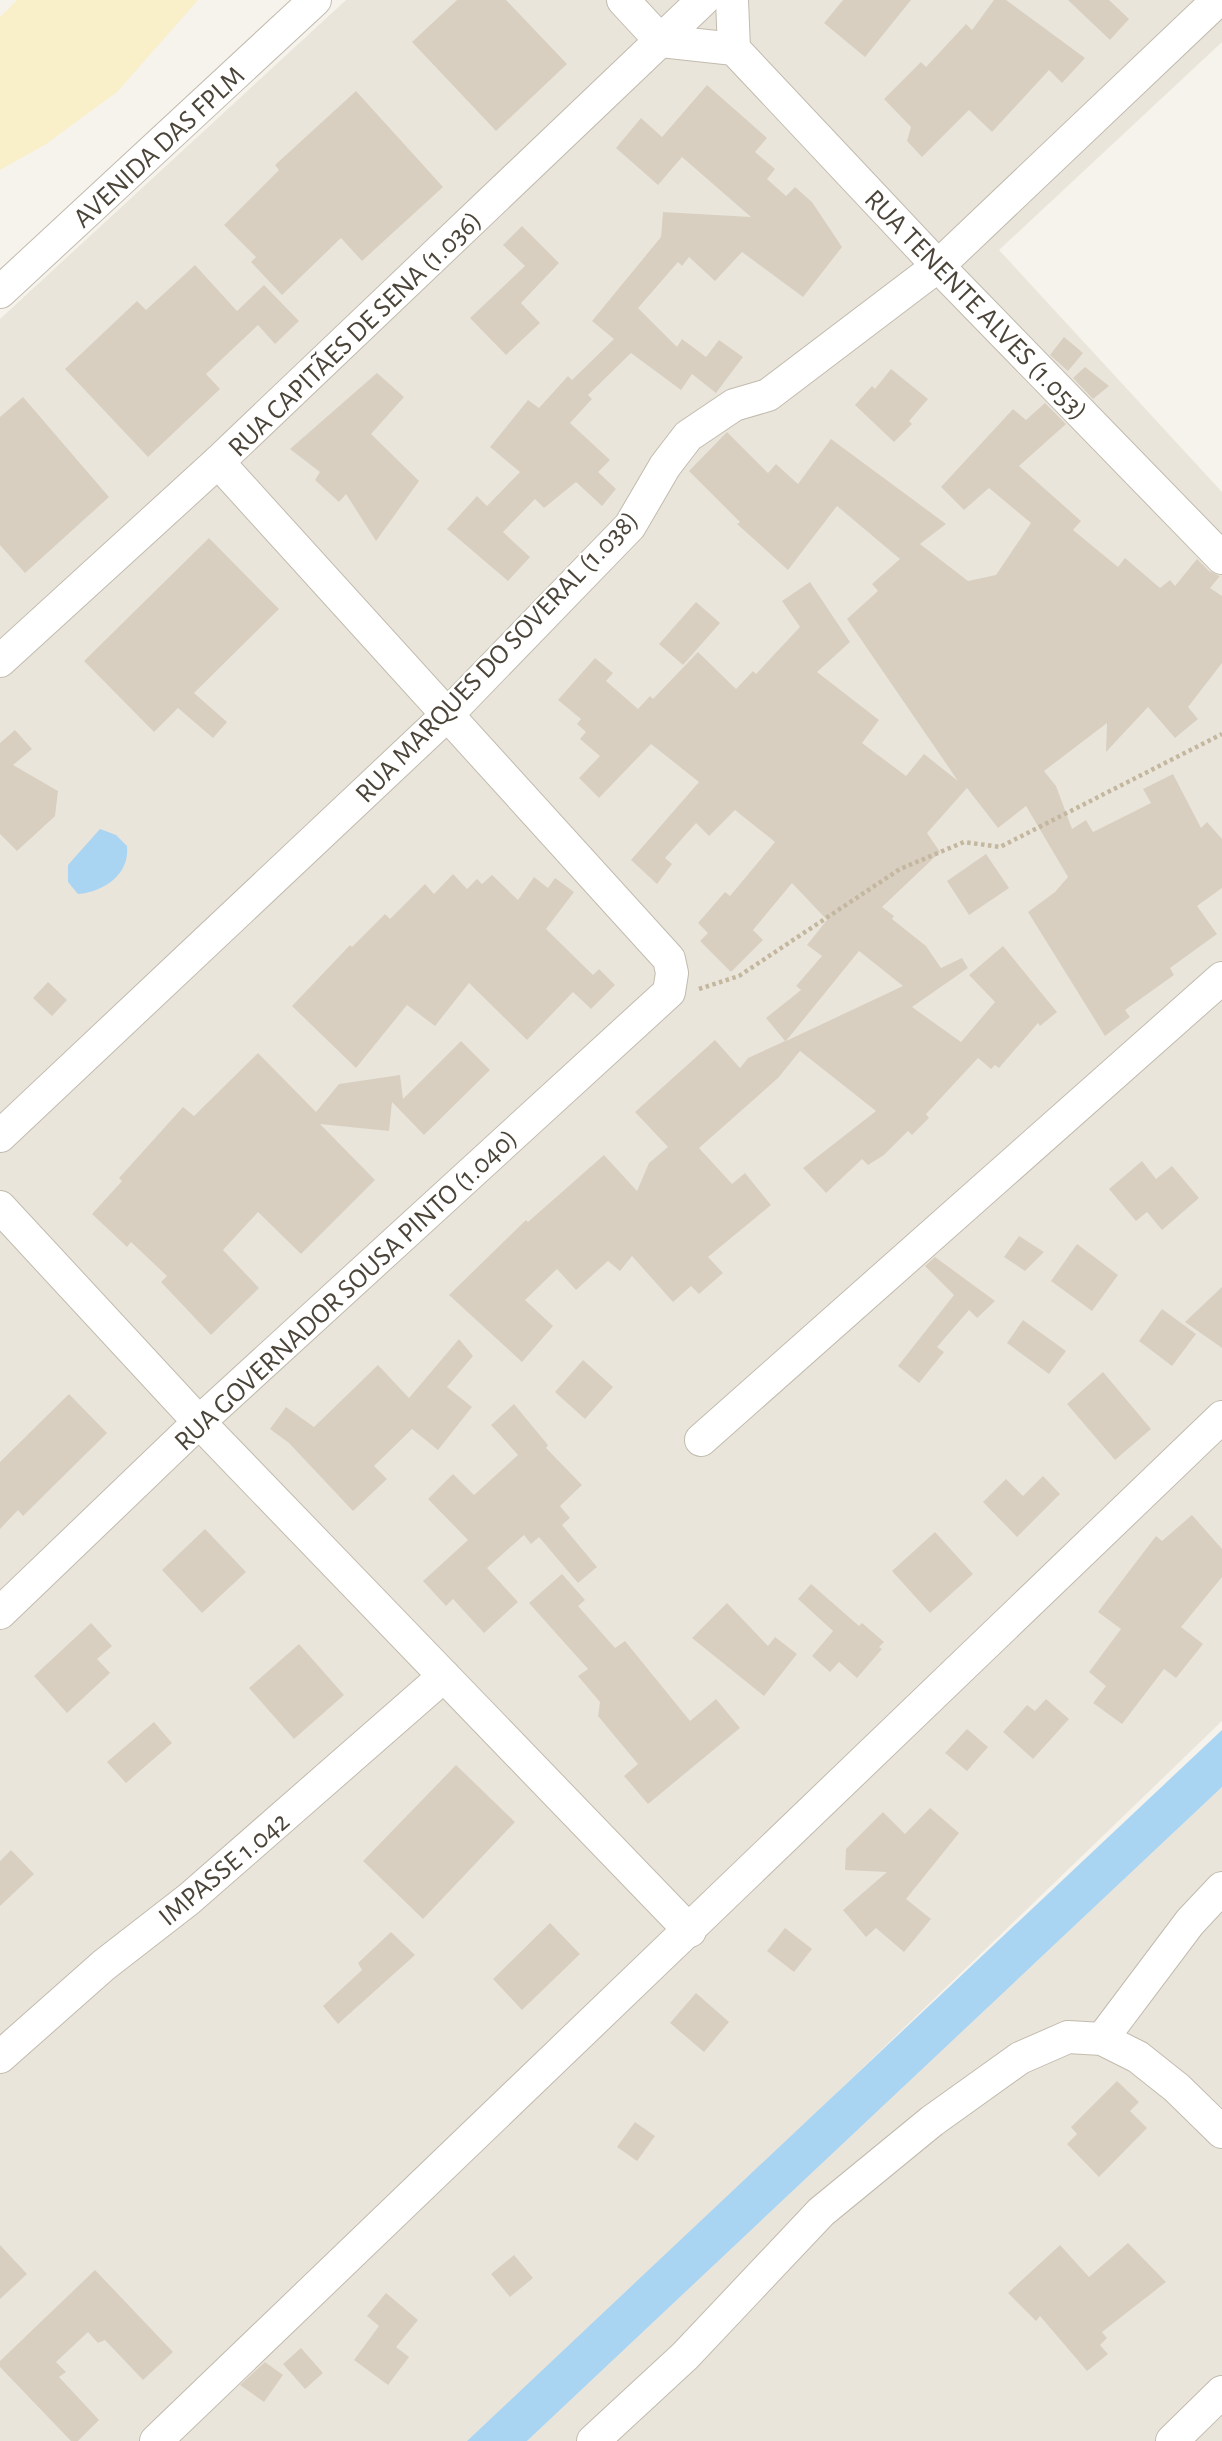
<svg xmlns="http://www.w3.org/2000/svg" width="1222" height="2441" font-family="'Alegreya Sans',sans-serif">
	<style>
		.residential { fill: #eae5da }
		.sand { fill: #f9efc9 }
		.water { fill: #a9d4f2 }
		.building { fill: #d8cfc1; fill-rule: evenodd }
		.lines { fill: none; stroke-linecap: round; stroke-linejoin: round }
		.minor-casing { stroke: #c2bbae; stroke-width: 34 }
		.path { stroke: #c4b79f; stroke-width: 4.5; stroke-dasharray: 3.5 3.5; stroke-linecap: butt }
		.minor { stroke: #fff; stroke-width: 32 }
		.labels { text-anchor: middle; stroke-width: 5; stroke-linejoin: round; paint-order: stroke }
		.street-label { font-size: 28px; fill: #4b4439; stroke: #fff }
	</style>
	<rect width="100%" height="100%" fill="#f6f3ec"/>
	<g class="residential">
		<polygon points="346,0 1222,0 1222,42 999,250 1222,492 1222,1721 737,2189 467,2441 0,2441 0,319"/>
		<polygon points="1222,1787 1222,2441 527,2441"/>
	</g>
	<polygon class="sand" points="17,0 198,0 117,92 46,144 0,170 0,17"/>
	<g class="water">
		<path d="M100,829L116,835L127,846C130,874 104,892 78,894L68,882V865Z"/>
		<polygon points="1222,1730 1222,1787 527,2441 467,2441"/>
	</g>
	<g class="building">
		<polygon points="457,0 506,0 567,64 496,131 412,42"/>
		<polygon points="843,0 911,0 865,57 824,23"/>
		<polygon points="994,0 1006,0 1085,58 1062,83 1049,70 992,132 969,110 922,157 907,141 911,127 884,99 921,62 926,67 966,24 972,30"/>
		<polygon points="1068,0 1109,0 1129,19 1110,40"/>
		<polygon points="707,85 767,138 755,152 775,169 767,179 786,196 795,187 812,202 842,247 803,297 742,252 715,281 689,257 682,266 678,262 638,308 677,347 682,339 706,357 719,340 743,357 716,393 692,374 681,390 631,353 588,395 592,399 570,423 610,460 598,472 616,489 602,506 576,482 544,508 535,499 503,532 530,557 508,581 447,529 477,496 487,506 520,472 490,447 528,400 539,408 568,376 572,380 614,339 592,321 661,237 663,212 751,217 682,157 658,185 616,148 641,118 662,137"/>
		<polygon points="356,91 443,187 362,261 341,238 282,295 251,262 256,257 224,225 279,170 275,165"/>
		<polygon points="522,226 559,263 521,303 540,323 506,355 470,318 525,266 503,245"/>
		<polygon points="195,265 237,311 264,285 299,321 275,344 258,325 206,374 220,389 148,457 65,369 137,301 146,310"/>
		<polygon points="1064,337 1083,353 1068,371 1050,355"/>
		<polygon points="1085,367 1109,386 1093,399 1073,378"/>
		<polygon points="891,369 928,399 909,421 912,424 894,442 855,405 872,386 875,389"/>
		<polygon points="377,373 404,397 371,434 419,481 376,541 346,494 339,502 315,480 320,472 290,449"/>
		<polygon points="23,397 109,497 25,573 0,545 0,417"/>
		<path d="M1045,403L1066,424L1019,466L1081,521L1073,530L1118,567L1125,558L1160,588L1170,580L1175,586L1197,559L1209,571L1220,576L1210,588L1222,596V663L1188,707L1198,719L1175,738L1148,707L1106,752L1107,723L1044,771L1056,786L1072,829L1086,820L1093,832L1151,803L1143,789L1173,774L1201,828L1207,822L1222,839V888L1197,906L1217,934L1170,968L1174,975L1125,1010L1130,1017L1105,1036L1028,912L1055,892L1068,877L1026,806L998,828L967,788L927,833L940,852L882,907L894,916L892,919L926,946L941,968L962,958L968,968L912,1007L961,1042L995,1002L969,975L1003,946L1057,1012L1040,1026L1038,1023L999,1068L995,1065L991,1069L978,1058L926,1114L929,1118L912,1135L908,1131L884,1155L868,1165L862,1159L826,1193L803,1168L876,1111L800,1051L778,1078L699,1148L732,1184L745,1173L771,1205L708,1257L723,1273L699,1294L691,1286L673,1302L632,1256L620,1271L608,1261L576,1290L557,1269L525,1300L553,1326L522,1362L449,1295L526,1220L528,1222L604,1155L637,1191L649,1163L668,1147L635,1112L715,1040L740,1068L748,1058L785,1041L766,1018L801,990L796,986L822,956L807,945L827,920L792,883L753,930L763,940L731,972L700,941L708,933L698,923L725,892L730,896L775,842L735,810L709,836L696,823L665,858L672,864L657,884L631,860L699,782L651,744L599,798L579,778L600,756L580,739L586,732L577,724L581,719L558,700L595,658L613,673L606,681L638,709L650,696L653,699L698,652L736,689L753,671L756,674L800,627L782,601L810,582L850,642L817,672L879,720L862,743L906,776L924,754L958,781L847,619L878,591L872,584L900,559L837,506L788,570L737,524L740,522L689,471L727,432L768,473L776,464L798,484L831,439L946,524L920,544L968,581L996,575L1031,523L989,488L964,510L941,487L1013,409L1026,420ZM859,951L903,986L786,1041L846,967Z"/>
		<polygon points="209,538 279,609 194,693 227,722 213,738 178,708 154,732 84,661"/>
		<polygon points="696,602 720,623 683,665 659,644"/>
		<polygon points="15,730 32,749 13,765 58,791 55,816 17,851 0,834 0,743"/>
		<polygon points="986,854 1009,888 969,915 947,881"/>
		<polygon points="453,874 467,889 477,879 482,884 492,875 518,900 534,877 548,888 555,878 574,892 546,929 593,975 599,969 615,985 591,1009 573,992 527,1040 469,983 435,1026 407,1005 356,1068 292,1006 350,945 352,947 385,914 390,919 425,884 434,894"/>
		<polygon points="48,982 67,1000 52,1016 33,998"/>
		<polygon points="461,1041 490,1070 424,1135 392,1102 389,1131 320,1124 375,1180 301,1254 258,1212 223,1250 259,1288 211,1335 161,1282 167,1276 131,1242 127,1247 92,1214 122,1181 119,1178 183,1107 194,1116 258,1053 316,1112 339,1084 400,1075 403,1099"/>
		<polygon points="1142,1161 1156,1179 1172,1166 1199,1198 1162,1230 1147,1212 1136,1221 1109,1189"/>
		<polygon points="1019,1236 1044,1252 1025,1271 1004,1257"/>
		<polygon points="1077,1244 1118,1275 1092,1311 1051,1281"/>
		<polygon points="935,1257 995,1301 977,1318 969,1310 937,1347 944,1352 919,1383 898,1366 954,1295 925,1266"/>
		<polygon points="1222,1287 1222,1348 1185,1322"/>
		<polygon points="1162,1309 1196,1334 1172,1366 1139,1341"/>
		<polygon points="1023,1320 1066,1351 1049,1374 1007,1343"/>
		<polygon points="459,1339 473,1356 447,1387 472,1407 438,1450 412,1429 374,1466 387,1479 353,1511 289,1443 270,1429 286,1407 314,1427 378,1365 409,1398"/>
		<polygon points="583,1360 613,1387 585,1419 555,1392"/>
		<polygon points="1103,1372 1151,1429 1115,1460 1067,1404"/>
		<polygon points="69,1394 107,1433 23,1516 18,1510 0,1529 0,1462"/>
		<polygon points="514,1404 548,1445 546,1448 582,1485 560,1506 570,1518 562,1525 597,1567 578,1583 539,1537 531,1544 524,1535 487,1568 518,1602 484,1633 453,1599 446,1606 423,1581 468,1540 428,1499 453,1474 474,1495 518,1455 491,1425"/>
		<polygon points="1043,1476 1060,1494 1017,1537 983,1502 1006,1479 1023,1496"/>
		<polygon points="1192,1515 1222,1549 1222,1577 1181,1627 1203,1644 1176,1678 1164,1669 1122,1724 1093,1703 1106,1686 1089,1672 1121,1629 1098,1612 1156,1536 1162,1541"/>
		<polygon points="205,1529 246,1572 202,1613 162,1570"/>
		<polygon points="935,1532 973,1574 930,1613 892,1571"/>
		<polygon points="562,1574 585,1600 578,1606 615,1648 625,1641 690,1721 716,1699 740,1728 648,1804 624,1776 638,1764 598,1716 600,1702 578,1676 588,1669 529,1603"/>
		<polygon points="811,1584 859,1626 862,1623 884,1642 879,1647 882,1649 857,1678 839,1662 830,1672 812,1656 833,1631 798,1599"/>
		<polygon points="727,1603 768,1646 775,1637 797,1654 764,1696 692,1638"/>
		<polygon points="91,1623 112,1646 97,1659 110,1673 67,1713 34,1676"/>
		<polygon points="299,1644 344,1695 294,1739 249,1688"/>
		<polygon points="1046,1699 1069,1719 1033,1759 1003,1732 1027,1705 1035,1711"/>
		<polygon points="154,1722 172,1743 126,1783 107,1762"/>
		<polygon points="967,1729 988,1747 967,1771 945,1753"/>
		<polygon points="456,1765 515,1822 423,1919 363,1861"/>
		<polygon points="930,1808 959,1833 906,1899 931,1919 904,1952 876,1928 866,1937 843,1910 887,1872 845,1870 846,1849 883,1812 905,1834"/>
		<polygon points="11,1850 34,1874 0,1906 0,1861"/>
		<polygon points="550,1923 580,1954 522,2010 493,1979"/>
		<polygon points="785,1928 812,1949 794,1972 767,1951"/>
		<polygon points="391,1932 415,1955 338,2024 323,2006 362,1970 358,1963"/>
		<polygon points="696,1993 729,2022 704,2052 670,2023"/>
		<polygon points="1117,2081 1139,2102 1130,2111 1147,2128 1099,2177 1067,2144 1077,2134 1071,2127"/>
		<polygon points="635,2122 655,2136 637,2161 617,2147"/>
		<polygon points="1128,2243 1166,2282 1102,2332 1107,2338 1100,2345 1108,2354 1087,2371 1040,2316 1036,2321 1008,2293 1060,2245 1089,2277"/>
		<polygon points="0,2245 27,2274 0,2299"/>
		<polygon points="514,2255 533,2278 510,2297 491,2274"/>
		<polygon points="95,2270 173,2352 143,2380 105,2340 98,2343 88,2332 56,2362 66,2372 59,2377 99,2420 78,2441 71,2441 0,2367 0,2361"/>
		<polygon points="386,2293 418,2320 396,2347 409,2357 388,2385 354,2360 379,2326 367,2316"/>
		<polygon points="301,2348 323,2373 305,2389 283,2364"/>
		<polygon points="265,2362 283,2375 264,2402 240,2385"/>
	</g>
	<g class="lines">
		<g class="minor-casing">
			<g id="minor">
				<polyline points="623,0 661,41 734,49 938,266 1222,558"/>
				<polyline points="732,0 734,49"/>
				<polyline points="0,292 315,0"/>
				<polyline points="0,661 218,462 703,0"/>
				<polyline points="0,1136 446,716 630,526 665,466 688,436 734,405 768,395 938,266 1218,0"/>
				<polyline points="0,1207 199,1422 690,1931"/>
				<polyline points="701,1440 1222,978"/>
				<polyline points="0,1613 199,1422 669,992 672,973 669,959 218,462"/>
				<polyline points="1102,2039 1190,1922 1222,1888"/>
				<polyline points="0,2057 104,1965 189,1899 444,1676"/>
				<polyline points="156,2441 1222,1417"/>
				<polyline points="593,2441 685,2356 821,2212 932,2121 1020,2058 1068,2037 1102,2039 1138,2057 1177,2088 1222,2132"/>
				<polyline points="1172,2441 1222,2392"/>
			</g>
		</g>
		<polyline class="path" points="699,989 739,976 900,869 964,842 1000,847 1222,734"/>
		<use href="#minor" class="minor"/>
	</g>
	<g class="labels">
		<g class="street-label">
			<text transform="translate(158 146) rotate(-43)" y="10">AVENIDA DAS FPLM</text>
			<text transform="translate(977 304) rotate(46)" y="10">RUA TENENTE ALVES (1.053)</text>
			<text transform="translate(354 333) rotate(-44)" y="10">RUA CAPITÃES DE SENA (1.036)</text>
			<text transform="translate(496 656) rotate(-46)" y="10">RUA MARQUES DO SOVERAL (1.038)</text>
			<text transform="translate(345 1289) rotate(-43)" y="10">RUA GOVERNADOR SOUSA PINTO (1.040)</text>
			<text transform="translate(223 1868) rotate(-40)" y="10">IMPASSE 1.042</text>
		</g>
	</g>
</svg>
